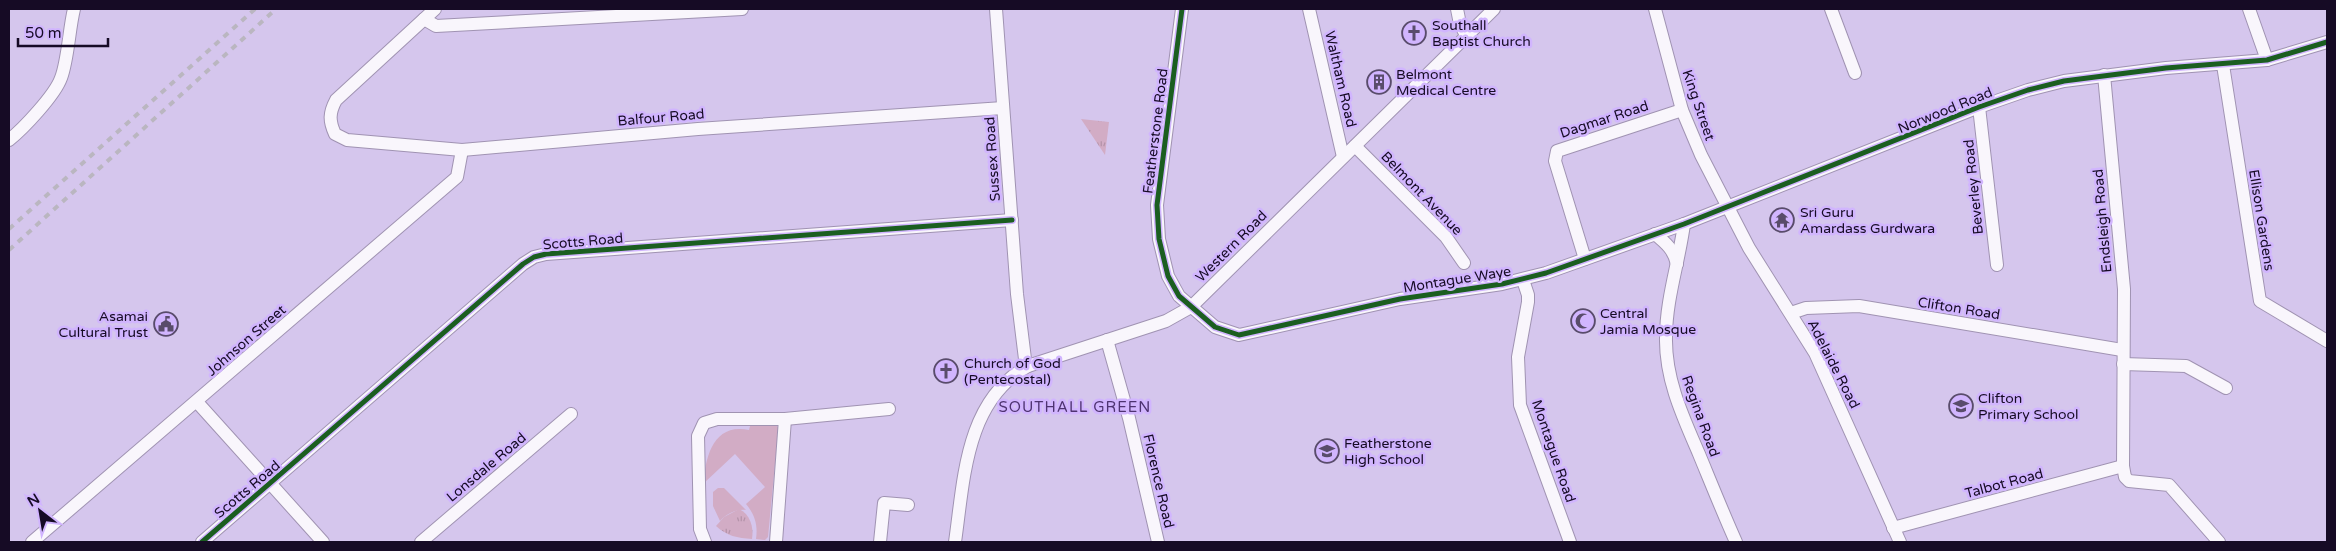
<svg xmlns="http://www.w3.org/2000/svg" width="2336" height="551" font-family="'Varela Round',sans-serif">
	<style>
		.green { fill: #d2acc5 }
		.park { fill: url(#park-tufts) }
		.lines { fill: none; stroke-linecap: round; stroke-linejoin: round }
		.minor-casing { stroke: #a093b2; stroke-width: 14 }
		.minor { stroke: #f9f6fc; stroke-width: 12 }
		.rail { stroke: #bab6c0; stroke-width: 4; stroke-dasharray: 6 6; stroke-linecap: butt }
		.cycleway-casing { stroke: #d1b5fe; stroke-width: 8 }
		.cycleway { stroke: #1b5e20; stroke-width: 5 }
		.labels { text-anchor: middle; stroke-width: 5; stroke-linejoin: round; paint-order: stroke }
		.poi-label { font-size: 14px; fill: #160b25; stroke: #d1b5fe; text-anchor: start }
		.street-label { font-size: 14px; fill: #160b25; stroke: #d1b5fe }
		.neighbourhood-label { font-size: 15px; letter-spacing: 1px; fill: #4e3371; stroke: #d1b5fe }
	</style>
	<defs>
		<pattern id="park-tufts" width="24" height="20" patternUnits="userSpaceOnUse" patternTransform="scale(1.25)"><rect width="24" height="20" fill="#d2acc5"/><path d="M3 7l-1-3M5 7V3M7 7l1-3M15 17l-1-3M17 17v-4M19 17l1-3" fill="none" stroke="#b493a9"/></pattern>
	</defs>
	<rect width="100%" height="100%" fill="#d5c6ed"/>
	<g class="green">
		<path d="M774,424L778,427V432L768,537L765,540L756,539C758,525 755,515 746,504L765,487L735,454L703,484C706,456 713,423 749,430L750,426Z"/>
		<path d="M718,488H724L746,510C736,509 728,513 720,521L713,506V492Z"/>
	</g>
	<g class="park">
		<polygon points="1081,119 1109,122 1105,155"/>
		<path d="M739,509C750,514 754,527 752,539C737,538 727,536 716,526L724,517Z"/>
	</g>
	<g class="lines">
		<g class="minor-casing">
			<g id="minor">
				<path d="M435,9L336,100C329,113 329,121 335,134L347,140L462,150L698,129L1003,108"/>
				<polyline points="996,9 1017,294 1025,359 1028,366"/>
				<polyline points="1182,9 1157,205 1159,239 1168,276 1179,296 1215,327 1239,335 1400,299 1502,284 1546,273 1684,224 1979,107 2028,90 2064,81 2166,68 2267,60 2327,42"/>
				<polyline points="1309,9 1343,157"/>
				<polyline points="1457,9 1460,24 1467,37"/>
				<polyline points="1655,9 1682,110 1701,155 1749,248 1815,353 1900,542"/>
				<polyline points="1831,9 1855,73"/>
				<polyline points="2249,9 2267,60"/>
				<polyline points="424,19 436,26 742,9"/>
				<polyline points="2223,65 2260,301 2327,341"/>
				<polyline points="2104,75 2124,289 2123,466 2125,477 2129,481 2169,485 2219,542"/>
				<polyline points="1979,107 1997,265"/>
				<path d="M9,140C23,129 55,95 61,78C68,60 69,29 74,9"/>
				<polyline points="1355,146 1446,237 1464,263"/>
				<path d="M1684,224C1679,262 1666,299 1666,337C1665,379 1683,417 1699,454C1711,483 1723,513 1736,542"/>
				<path d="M1655,234C1666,243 1674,250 1677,264"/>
				<polyline points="1585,259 1555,161 1557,151 1682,110"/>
				<polyline points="1523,280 1528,295 1528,302 1518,357 1520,405 1570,542"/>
				<polyline points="1791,313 1806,308 1859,306 2122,350"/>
				<polyline points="1107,340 1129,418 1158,542"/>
				<polyline points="2123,364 2186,366 2226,388"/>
				<polyline points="197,402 323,542"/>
				<polyline points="785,419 889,409"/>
				<polyline points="1893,528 2123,466"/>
				<polyline points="32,542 457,177 462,150"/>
				<polyline points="202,542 523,264 534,257 546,254 1012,220"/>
				<polyline points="421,542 571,414"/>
				<polyline points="705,542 700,529 698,436 704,423 717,419 785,419 776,542"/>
				<polyline points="880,542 884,503 908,505"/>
				<path d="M955,542C964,480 965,401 1028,366L1166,321L1191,307L1494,9"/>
			</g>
		</g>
		<use href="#minor" class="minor"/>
		<g class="rail">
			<polyline points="9,229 255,9"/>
			<polyline points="9,250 276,9"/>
		</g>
		<g class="cycleway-casing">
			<g id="cycleway">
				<polyline points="1182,9 1157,205 1159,239 1168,276 1179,296 1215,327 1239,335 1400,299 1502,284 1546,273 1684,224 1979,107 2028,90 2064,81 2166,68 2267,60 2327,42"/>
				<polyline points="202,542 523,264 534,257 546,254 1012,220"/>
			</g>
		</g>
		<use href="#cycleway" class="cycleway"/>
	</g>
	<defs>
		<g id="church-ring" transform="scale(1.25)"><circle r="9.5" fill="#d1b5fe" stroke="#594c6b" stroke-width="1.5"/><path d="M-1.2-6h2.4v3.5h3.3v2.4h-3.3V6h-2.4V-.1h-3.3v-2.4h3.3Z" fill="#594c6b"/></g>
		<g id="building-ring" transform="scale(1.25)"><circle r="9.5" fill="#d1b5fe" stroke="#594c6b" stroke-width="1.5"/><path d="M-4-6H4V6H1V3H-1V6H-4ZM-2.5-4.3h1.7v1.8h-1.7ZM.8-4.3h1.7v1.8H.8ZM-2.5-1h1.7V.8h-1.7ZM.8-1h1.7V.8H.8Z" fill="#594c6b"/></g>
		<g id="temple-ring" transform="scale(1.25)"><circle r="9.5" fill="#d1b5fe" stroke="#594c6b" stroke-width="1.5"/><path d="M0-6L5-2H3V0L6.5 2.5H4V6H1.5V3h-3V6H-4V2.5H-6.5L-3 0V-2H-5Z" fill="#594c6b"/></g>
		<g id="mosque-ring" transform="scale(1.25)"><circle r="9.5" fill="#d1b5fe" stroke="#594c6b" stroke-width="1.5"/><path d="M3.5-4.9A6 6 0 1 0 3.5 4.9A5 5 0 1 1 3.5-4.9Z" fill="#594c6b"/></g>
		<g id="civic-ring" transform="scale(1.25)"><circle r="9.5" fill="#d1b5fe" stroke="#594c6b" stroke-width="1.5"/><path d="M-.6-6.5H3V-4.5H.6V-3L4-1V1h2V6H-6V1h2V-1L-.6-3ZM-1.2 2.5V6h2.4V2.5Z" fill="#594c6b"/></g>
		<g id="school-ring" transform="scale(1.25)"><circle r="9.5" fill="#d1b5fe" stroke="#594c6b" stroke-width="1.5"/><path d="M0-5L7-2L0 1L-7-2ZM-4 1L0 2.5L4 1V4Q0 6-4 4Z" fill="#594c6b"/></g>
	</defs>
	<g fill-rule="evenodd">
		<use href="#church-ring" x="1414" y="33"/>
		<use href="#building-ring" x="1379" y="82"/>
		<use href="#temple-ring" x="1782" y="220"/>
		<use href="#mosque-ring" x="1583" y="321"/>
		<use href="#civic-ring" x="166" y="324"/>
		<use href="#church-ring" x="946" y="371"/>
		<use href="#school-ring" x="1961" y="406"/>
		<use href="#school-ring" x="1327" y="451"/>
	</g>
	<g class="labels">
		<g class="poi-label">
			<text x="1432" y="30">Southall<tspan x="1432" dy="16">Baptist Church</tspan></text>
			<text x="1396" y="79">Belmont<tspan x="1396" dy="16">Medical Centre</tspan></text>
			<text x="1800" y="217">Sri Guru<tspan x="1800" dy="16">Amardass Gurdwara</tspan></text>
			<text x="1600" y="318">Central<tspan x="1600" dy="16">Jamia Mosque</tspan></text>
			<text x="148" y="321" text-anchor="end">Asamai<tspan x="148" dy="16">Cultural Trust</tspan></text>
			<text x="964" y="368">Church of God<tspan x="964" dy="16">(Pentecostal)</tspan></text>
			<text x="1978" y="403">Clifton<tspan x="1978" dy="16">Primary School</tspan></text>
			<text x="1344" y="448">Featherstone<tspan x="1344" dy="16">High School</tspan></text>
		</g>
		<g class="street-label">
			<text transform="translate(1341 79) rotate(77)" y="5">Waltham Road</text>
			<text transform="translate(1699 105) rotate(71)" y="5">King Street</text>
			<text transform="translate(1945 110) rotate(-22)" y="5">Norwood Road</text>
			<text transform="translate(661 117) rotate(-5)" y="5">Balfour Road</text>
			<text transform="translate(1604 119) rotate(-18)" y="5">Dagmar Road</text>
			<text transform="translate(1155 131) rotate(-83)" y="5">Featherstone Road</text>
			<text transform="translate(992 159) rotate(-94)" y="5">Sussex Road</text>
			<text transform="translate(1973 187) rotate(-96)" y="5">Beverley Road</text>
			<text transform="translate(1422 193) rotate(46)" y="5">Belmont Avenue</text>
			<text transform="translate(2262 220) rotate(81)" y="5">Ellison Gardens</text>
			<text transform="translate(2102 221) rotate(-95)" y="5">Endsleigh Road</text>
			<text transform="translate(583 241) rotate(-5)" y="5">Scotts Road</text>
			<text transform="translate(1231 246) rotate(-45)" y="5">Western Road</text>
			<text transform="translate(1457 279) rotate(-9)" y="5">Montague Waye</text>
			<text transform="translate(1959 308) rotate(9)" y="5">Clifton Road</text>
			<text transform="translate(246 340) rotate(-41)" y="5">Johnson Street</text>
			<text transform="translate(1834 364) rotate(63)" y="5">Adelaide Road</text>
			<text transform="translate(1701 416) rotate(70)" y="5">Regina Road</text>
			<text transform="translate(1554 451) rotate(71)" y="5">Montague Road</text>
			<text transform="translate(486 467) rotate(-40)" y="5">Lonsdale Road</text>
			<text transform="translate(1159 481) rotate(77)" y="5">Florence Road</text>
			<text transform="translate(2004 483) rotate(-15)" y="5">Talbot Road</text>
			<text transform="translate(247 489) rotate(-40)" y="5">Scotts Road</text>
		</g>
		<g class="neighbourhood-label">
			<text x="1075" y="412">SOUTHALL GREEN</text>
		</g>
	</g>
	<rect width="2336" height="551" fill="none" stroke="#160b25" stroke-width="20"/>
	<g transform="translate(40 511) rotate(329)" stroke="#d1b5fe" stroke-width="4" paint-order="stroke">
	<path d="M0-4L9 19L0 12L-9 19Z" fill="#160b25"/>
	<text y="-8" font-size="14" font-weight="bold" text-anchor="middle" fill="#160b25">N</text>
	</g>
	<path d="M18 38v8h90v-8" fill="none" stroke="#160b25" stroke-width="2.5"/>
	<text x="25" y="38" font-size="15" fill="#160b25" stroke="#d1b5fe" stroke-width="4" paint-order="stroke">50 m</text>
</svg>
